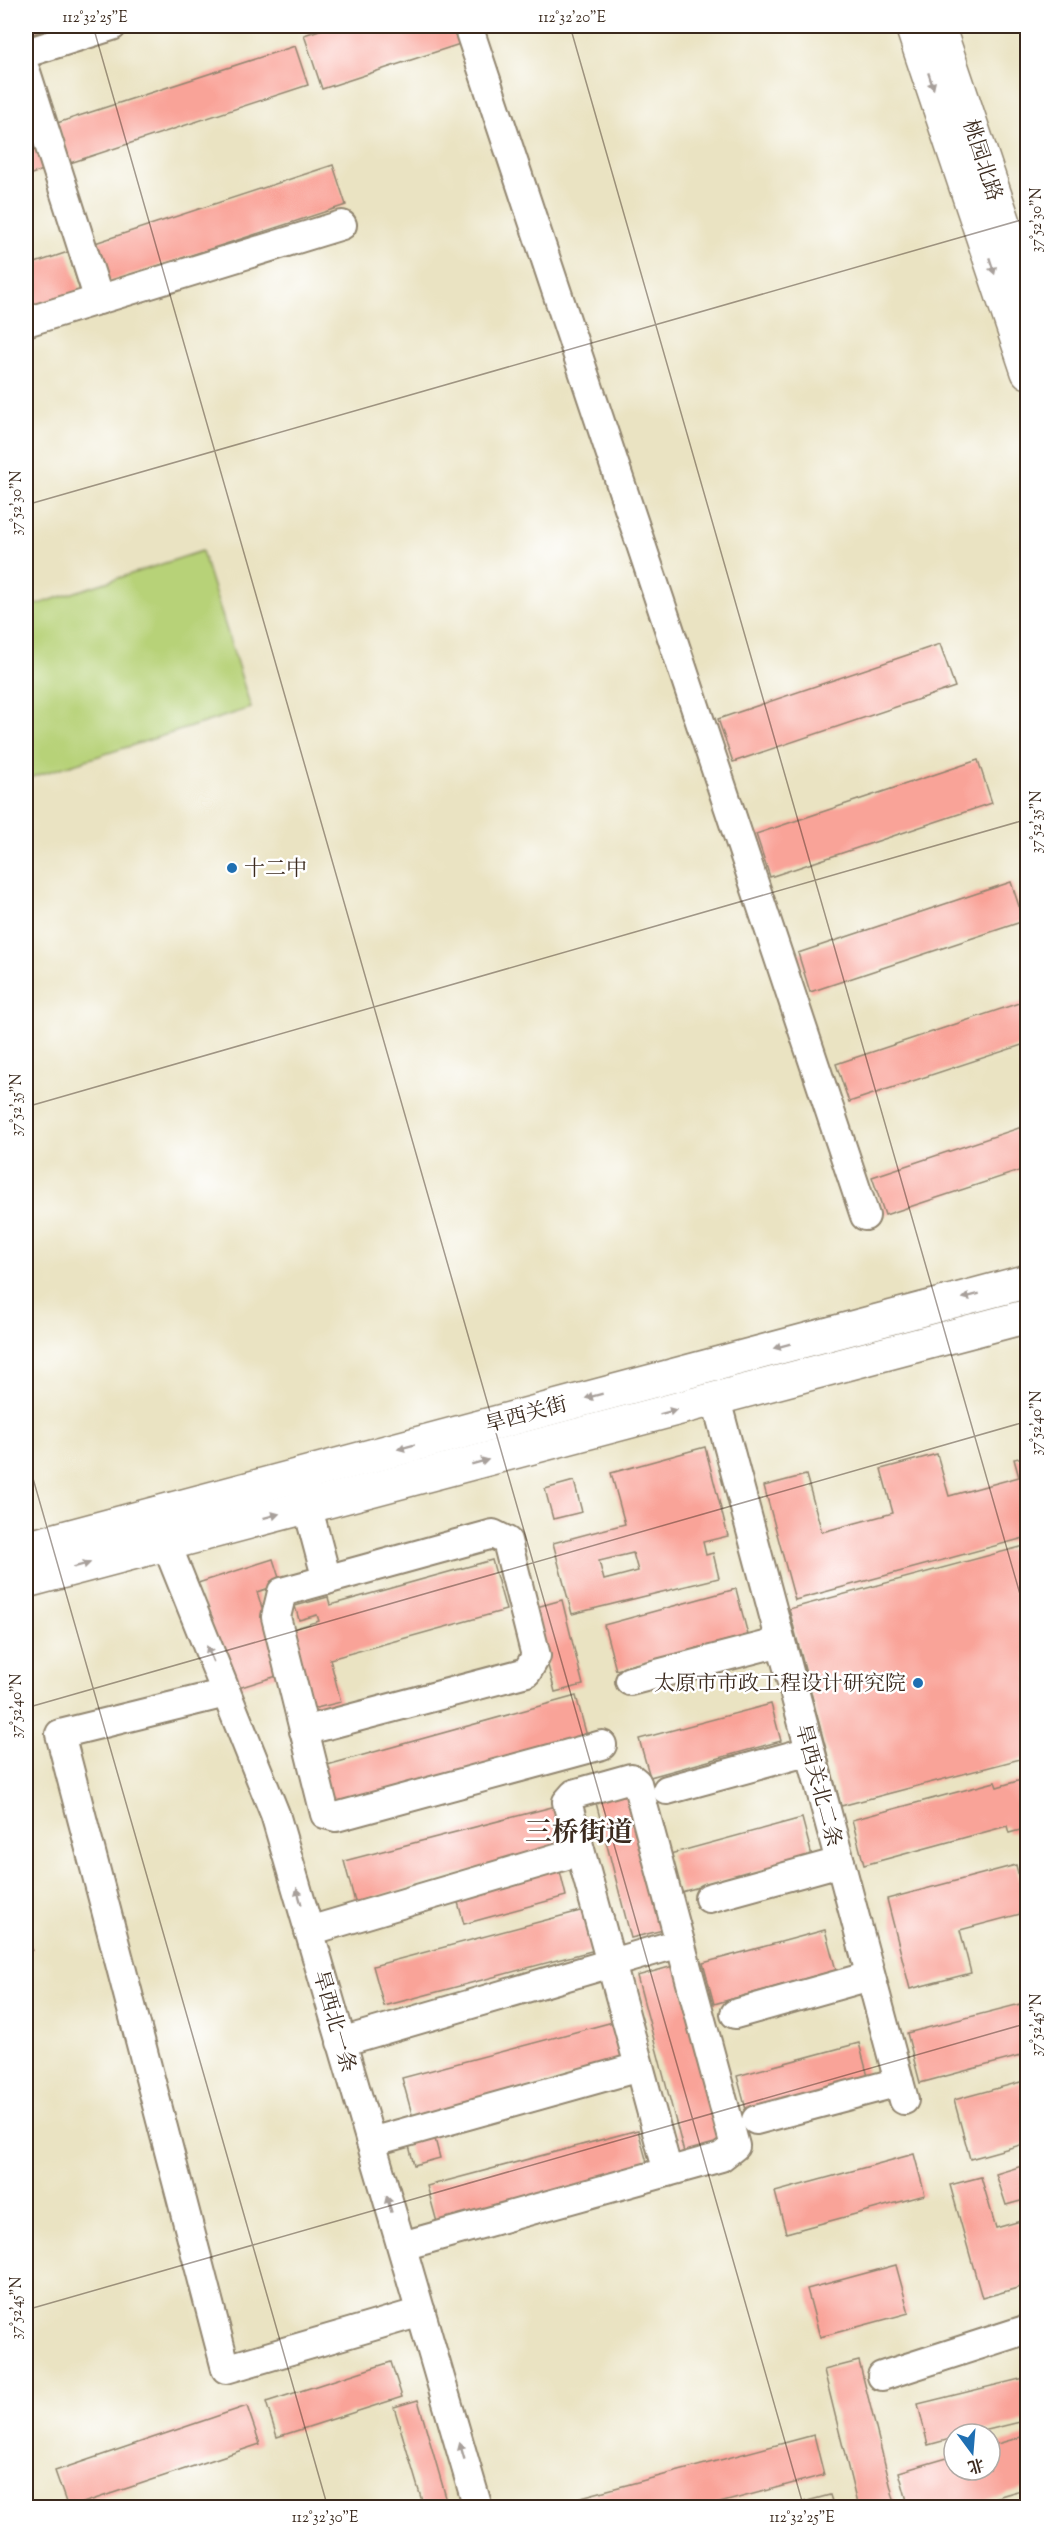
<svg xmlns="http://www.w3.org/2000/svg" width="1053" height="2533" font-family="'Sorts Mill Goudy','Noto Serif SC',serif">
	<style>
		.green { fill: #b7d278; stroke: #797e4b; stroke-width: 1.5 }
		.building { fill: #f9a398; fill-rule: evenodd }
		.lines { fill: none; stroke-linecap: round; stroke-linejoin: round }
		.minor-casing { stroke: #928670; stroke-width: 32 }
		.major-casing { stroke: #928670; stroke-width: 36 }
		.minor { stroke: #fff; stroke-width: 28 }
		.major { stroke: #fff; stroke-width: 33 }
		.oneway { fill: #a79f9a }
		.ticks { fill: none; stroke: #3b2a1e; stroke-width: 1.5; stroke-opacity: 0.45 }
		.poi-dot { fill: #1f6fb2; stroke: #fff; stroke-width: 2 }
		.labels { text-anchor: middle; stroke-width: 5; stroke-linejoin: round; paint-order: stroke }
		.street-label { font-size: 21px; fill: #3b2a1e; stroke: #fff }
		.poi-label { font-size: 21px; fill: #3b2a1e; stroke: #fff; text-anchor: start }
		.district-label { font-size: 27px; font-weight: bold; fill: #3b2a1e; stroke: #fff }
		.neatline { fill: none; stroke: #3b2a1e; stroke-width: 2 }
		.ticks-label { font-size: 15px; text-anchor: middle; fill: #3b2a1e }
	</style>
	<rect width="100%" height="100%" fill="#fff"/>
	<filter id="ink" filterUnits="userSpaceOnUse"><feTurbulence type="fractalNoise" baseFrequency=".0167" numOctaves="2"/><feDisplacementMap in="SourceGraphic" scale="12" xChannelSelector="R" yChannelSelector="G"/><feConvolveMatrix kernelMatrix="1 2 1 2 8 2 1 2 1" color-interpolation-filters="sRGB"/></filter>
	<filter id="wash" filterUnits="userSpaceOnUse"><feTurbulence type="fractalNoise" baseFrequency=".008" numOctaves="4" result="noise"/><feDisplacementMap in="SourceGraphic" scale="24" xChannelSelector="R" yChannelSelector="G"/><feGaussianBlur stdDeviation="1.35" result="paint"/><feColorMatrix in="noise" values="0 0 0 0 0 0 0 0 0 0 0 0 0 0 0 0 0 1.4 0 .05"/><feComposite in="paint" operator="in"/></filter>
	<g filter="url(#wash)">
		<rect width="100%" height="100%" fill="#eae3c2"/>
		<polygon class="green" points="202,551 251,708 26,779 26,608"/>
		<g id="blocks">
			<g class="building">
				<polygon points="29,26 58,26 32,34"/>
				<polygon points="332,26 454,26 460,44 322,89 304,35"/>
				<polygon points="295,46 308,85 70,163 57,123"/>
				<polygon points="33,130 46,169 26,176 26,132"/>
				<polygon points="333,165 346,205 108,282 95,243"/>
				<polygon points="68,252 80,291 26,309 26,266"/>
				<polygon points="940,644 955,687 733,762 718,719"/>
				<polygon points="978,760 992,803 770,877 756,834"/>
				<polygon points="1011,882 1024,921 810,992 798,953"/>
				<polygon points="1028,1000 1028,1043 849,1102 836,1064"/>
				<polygon points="1028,1125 1028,1168 885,1215 872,1177"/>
				<path d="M705,1447L728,1536L703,1542L706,1555L713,1553L719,1578L572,1614L553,1543L625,1524L611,1473ZM633,1553L638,1571L604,1580L599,1561Z"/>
				<polygon points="937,1454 949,1496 1019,1477 1014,1459 1028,1456 1028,1537 795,1600 764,1486 806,1475 822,1532 893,1513 881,1469"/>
				<polygon points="574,1481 582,1512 553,1519 545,1489"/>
				<polygon points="1028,1545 1028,1757 841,1806 789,1609"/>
				<polygon points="273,1559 281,1584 257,1592 283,1674 232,1690 198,1583"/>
				<polygon points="492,1560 506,1610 330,1659 341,1702 308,1710 285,1631 319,1621 317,1615 299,1620 295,1606 328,1597 330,1605"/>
				<polygon points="736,1589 748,1635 616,1670 604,1625"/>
				<polygon points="562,1600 583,1685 555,1692 533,1608"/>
				<polygon points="576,1696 588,1740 332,1811 320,1767"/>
				<polygon points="771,1704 781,1741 650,1777 639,1739"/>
				<polygon points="1028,1778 1028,1828 1009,1833 1007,1826 864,1865 852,1820 995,1782 997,1787"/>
				<polygon points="629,1782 667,1929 631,1938 593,1791"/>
				<polygon points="556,1806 566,1845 355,1902 344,1861"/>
				<polygon points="802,1818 812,1856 681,1892 670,1854"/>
				<polygon points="1016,1865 1028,1912 960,1930 971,1973 910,1989 887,1899"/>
				<polygon points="559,1867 566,1896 464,1924 456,1895"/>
				<polygon points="584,1910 595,1950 384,2006 373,1966"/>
				<polygon points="825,1930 836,1970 714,2004 703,1963"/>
				<polygon points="26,1931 32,1950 26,1952"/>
				<polygon points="677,1965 726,2149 686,2160 637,1976"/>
				<polygon points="1028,2002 1028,2054 920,2083 907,2033"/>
				<polygon points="613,2022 624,2062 413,2118 402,2078"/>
				<polygon points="859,2043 870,2084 748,2117 737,2076"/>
				<polygon points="1028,2080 1028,2143 970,2159 954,2100"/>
				<polygon points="638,2130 649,2170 438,2226 427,2186"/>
				<polygon points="433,2131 440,2158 414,2165 407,2138"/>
				<polygon points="914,2154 925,2195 786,2233 775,2192"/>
				<polygon points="1028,2164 1028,2199 1006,2205 996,2174"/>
				<polygon points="981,2177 996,2228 1028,2219 1028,2285 982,2298 950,2185"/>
				<polygon points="896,2265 909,2313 820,2337 807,2289"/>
				<polygon points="859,2361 896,2508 858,2508 824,2370"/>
				<polygon points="391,2362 402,2397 277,2437 266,2402"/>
				<polygon points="1028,2377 1028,2420 971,2434 954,2434 954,2438 928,2445 918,2404"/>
				<polygon points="418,2400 449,2508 424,2508 394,2407"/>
				<polygon points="247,2406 260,2444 68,2508 55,2471"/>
				<polygon points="814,2435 824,2475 701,2508 540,2508"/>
				<polygon points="1028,2435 1028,2488 959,2508 909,2508 899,2472 954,2456 954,2470 990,2470 990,2446"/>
				<polygon points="830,2495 834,2508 793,2508 792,2505"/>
			</g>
		</g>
	</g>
	<g filter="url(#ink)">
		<use href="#blocks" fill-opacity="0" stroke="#928670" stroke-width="1.5"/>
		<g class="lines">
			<g class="minor-casing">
				<g id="minor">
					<polyline points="468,26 865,1216"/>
					<polyline points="26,53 112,26"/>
					<polyline points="26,72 99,300"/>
					<polyline points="26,322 342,225"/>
					<polyline points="716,1400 904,2100"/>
					<polyline points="302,1486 327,1580"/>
					<polyline points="166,1543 275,1814 478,2508"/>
					<polyline points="630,1681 781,1642"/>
					<polyline points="226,1693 60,1734 226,2369 421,2312"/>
					<polyline points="304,1731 527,1672 536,1656 507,1541 493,1534 282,1592 276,1617 325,1814 336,1817 602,1745"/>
					<polyline points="667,1790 810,1751"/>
					<polyline points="709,1898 840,1862"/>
					<polyline points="309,1931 580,1851"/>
					<polyline points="735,2014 870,1976"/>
					<polyline points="341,2042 680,1943"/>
					<polyline points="756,2120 899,2082"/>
					<polyline points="371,2142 639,2067"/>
					<polyline points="402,2246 721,2157 735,2146 637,1783 631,1778 574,1794 567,1802 668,2172"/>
					<polyline points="882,2376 1028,2329"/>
				</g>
			</g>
			<g class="major-casing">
				<g id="major">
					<polyline points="912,26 1028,372"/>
					<polyline points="938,26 1028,294"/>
					<polyline points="26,1548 1028,1281"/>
					<polyline points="26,1581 1028,1316"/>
				</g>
			</g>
			<use href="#minor" class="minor"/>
			<use href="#major" class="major"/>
		</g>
		<defs><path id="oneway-solid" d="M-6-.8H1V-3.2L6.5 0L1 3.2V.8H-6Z" transform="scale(1.5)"/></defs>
		<g class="oneway">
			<use href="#oneway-solid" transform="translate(931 81) rotate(72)"/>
			<use href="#oneway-solid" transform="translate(992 266) rotate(72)"/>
			<use href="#oneway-solid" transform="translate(971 1296) rotate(165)"/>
			<use href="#oneway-solid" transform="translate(782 1346) rotate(165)"/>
			<use href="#oneway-solid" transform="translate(594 1396) rotate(165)"/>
			<use href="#oneway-solid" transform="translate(668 1412) rotate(-15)"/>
			<use href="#oneway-solid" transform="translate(406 1447) rotate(165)"/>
			<use href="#oneway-solid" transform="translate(480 1462) rotate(-15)"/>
			<use href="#oneway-solid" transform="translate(271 1516) rotate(-15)"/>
			<use href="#oneway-solid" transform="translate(82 1565) rotate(-15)"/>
			<use href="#oneway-solid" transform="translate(210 1654) rotate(-112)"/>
			<use href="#oneway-solid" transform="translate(299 1896) rotate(-106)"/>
			<use href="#oneway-solid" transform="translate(389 2204) rotate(-107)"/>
			<use href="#oneway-solid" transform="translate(462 2451) rotate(-106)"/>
		</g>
	</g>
	<path class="ticks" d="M93,26L804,2508M570,26L1028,1622M26,505L1028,218M26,1107L1028,819M26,1454L328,2508M26,1708L1028,1421M26,2310L1028,2023"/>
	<g class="poi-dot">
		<circle cx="232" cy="868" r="6"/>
		<circle cx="918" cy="1683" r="6"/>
	</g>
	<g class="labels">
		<g class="street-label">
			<text transform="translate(983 160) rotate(72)" y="7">桃园北路</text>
			<text transform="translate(526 1414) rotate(-15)" y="7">旱西关街</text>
			<text transform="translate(819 1785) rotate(75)" y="7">旱西关北二条</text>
			<text transform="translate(335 2021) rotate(74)" y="7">旱西北一条</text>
		</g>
		<g class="poi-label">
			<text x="244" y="875">十二中</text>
			<text x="906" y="1690" text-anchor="end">太原市市政工程设计研究院</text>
		</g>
		<g class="district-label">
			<text x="579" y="1841">三桥街道</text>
		</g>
	</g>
	<rect width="1053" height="2533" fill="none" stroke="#fff" stroke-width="66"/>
	<g transform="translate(972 2452) rotate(164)"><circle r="28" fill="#ffffff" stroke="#b1aaa5" stroke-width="1.5"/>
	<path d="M0-4.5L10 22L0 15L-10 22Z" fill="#1f6fb2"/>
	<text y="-9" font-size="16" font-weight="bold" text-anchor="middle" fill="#3b2a1e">北</text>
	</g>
	<rect x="33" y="33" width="987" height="2467" class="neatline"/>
	<g class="ticks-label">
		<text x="95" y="22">112°32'25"E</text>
		<text x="572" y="22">112°32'20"E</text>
		<text transform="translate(1036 220) rotate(-90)" y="5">37°52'30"N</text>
		<text transform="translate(16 503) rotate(-90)" y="5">37°52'30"N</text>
		<text transform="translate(1036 822) rotate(-90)" y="5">37°52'35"N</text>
		<text transform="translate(16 1105) rotate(-90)" y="5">37°52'35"N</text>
		<text transform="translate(1036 1423) rotate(-90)" y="5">37°52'40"N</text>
		<text transform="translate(16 1706) rotate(-90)" y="5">37°52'40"N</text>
		<text transform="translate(1036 2025) rotate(-90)" y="5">37°52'45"N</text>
		<text transform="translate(16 2308) rotate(-90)" y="5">37°52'45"N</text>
		<text x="325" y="2522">112°32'30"E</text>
		<text x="802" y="2522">112°32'25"E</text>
	</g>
</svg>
